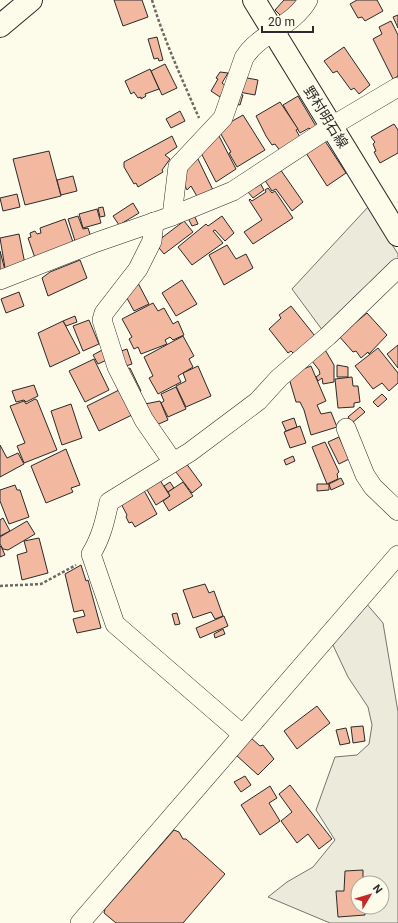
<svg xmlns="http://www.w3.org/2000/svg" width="398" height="923" font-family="Roboto,'Noto Sans JP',sans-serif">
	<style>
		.green { fill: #ecebdb; stroke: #74746e; fill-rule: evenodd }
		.building { fill: #f2b8a0; stroke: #2b2b2b }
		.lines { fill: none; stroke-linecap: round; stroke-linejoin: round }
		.minor-casing { stroke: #2b2b2b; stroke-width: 20 }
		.major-casing { stroke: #2b2b2b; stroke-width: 24 }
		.path { stroke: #6a6964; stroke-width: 2.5; stroke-dasharray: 3 2; stroke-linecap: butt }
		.minor { stroke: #fdfbea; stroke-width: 19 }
		.major { stroke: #fdfbea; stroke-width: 22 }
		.labels { text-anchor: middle; stroke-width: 3; stroke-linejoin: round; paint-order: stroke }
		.street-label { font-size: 14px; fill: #2b2b2b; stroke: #fdfbea }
	</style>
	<rect width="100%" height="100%" fill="#fdfbea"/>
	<g class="green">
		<polygon points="368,207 398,254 398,266 323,331 292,289"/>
		<path d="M365,602L383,623L398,712V923H330L268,897L287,882L313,867L335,840L316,810L335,757L357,755L369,744L372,725L368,707L348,677L331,641ZM358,883H382V907H358Z"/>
	</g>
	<g class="building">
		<polygon points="114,0 142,0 148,17 123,26"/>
		<polygon points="284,0 301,0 284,19 275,10"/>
		<polygon points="357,0 377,0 383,11 365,21 362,17 358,18 350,4"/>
		<polygon points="398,15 398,28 393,17"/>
		<polygon points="391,21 398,35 398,76 393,79 373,39 382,34 379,27"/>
		<polygon points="157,37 163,60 159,61 158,58 154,59 148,39"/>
		<polygon points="344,47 370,85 359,94 354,88 351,90 337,71 333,73 324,61"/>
		<polygon points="165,64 177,88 162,95 151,71"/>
		<polygon points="150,69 159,89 145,94 146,96 141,99 141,97 138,98 134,92 131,94 125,81"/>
		<polygon points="220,72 228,73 222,83 227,87 220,97 211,91 218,79 216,78"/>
		<polygon points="242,77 258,80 255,95 239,92"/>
		<polygon points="238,93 243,95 240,105 235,104"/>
		<polygon points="298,96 317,128 312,131 309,128 300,133 283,105"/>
		<polygon points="280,102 298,129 296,130 301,139 281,152 275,144 272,145 266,136 256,116"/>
		<polygon points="180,111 185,121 171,128 166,119"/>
		<polygon points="243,115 265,150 237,167 229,153 231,152 218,129"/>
		<polygon points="394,124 398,130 398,153 380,163 374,152 376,151 373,144 375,142 371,137"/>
		<polygon points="217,132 236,169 216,182 199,149"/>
		<polygon points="172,136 177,147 165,155 170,159 162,170 163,172 138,187 136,183 134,184 124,167 124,162"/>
		<polygon points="325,141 346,173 327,186 306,153"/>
		<polygon points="49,151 61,196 25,205 13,159"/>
		<polygon points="197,157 213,190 198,198 191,186 187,190 179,175"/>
		<polygon points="280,169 303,202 292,211 276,189 272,191 264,179"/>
		<polygon points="73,176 77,191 61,195 57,180"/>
		<polygon points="260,183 264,190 253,198 248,192"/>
		<polygon points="268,188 272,193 275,191 293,218 253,244 244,232 262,220 249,200 250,199 252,201 266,192 265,190"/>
		<polygon points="17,194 20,207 3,211 0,198"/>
		<polygon points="133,203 139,213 119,225 113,216"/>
		<polygon points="103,207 105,216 100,217 98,208"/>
		<polygon points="97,209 101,223 83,228 79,214"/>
		<polygon points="194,215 198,224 192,226 188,218"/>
		<polygon points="78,216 83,229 88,228 91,237 76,244 68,219"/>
		<polygon points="222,216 234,233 225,241 215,230 213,231 223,243 192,265 178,247 206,224 208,226"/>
		<polygon points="65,219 74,245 35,258 28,238 31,237 30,233 35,231 37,234 41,233 40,228"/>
		<polygon points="184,221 193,232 164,254 155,243"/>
		<polygon points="19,234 25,264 5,268 0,238"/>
		<polygon points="227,245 236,259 246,254 253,268 224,285 209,255"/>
		<polygon points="0,251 5,270 0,272"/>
		<polygon points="80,260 87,278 48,296 42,278 50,272"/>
		<polygon points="182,280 197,304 176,316 162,293"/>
		<polygon points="138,283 149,304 134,311 123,291"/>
		<polygon points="19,292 24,306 6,313 1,299"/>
		<polygon points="153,303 158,311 164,308 173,324 178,321 184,335 173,340 170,337 165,340 167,344 141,354 138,347 134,349 129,339 132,337 122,319"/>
		<polygon points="291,306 319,341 298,358 291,351 288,353 269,329 281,318 279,315"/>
		<polygon points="367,313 387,335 369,354 368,352 361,358 356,351 353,352 338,335 353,321 355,323"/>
		<polygon points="75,316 77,322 66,326 63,321"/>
		<polygon points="89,320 99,344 83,351 73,326"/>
		<polygon points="63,321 80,353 50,367 38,333"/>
		<polygon points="183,336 194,356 189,359 193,367 178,376 181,382 158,394 149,378 153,376 144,357"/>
		<polygon points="398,345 398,368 387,354"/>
		<polygon points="324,348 334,365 334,382 323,384 322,378 318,381 316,377 320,374 319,370 312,361"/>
		<polygon points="378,348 398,373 398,383 389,391 382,383 373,389 355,366"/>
		<polygon points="104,349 109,359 98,364 93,355"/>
		<polygon points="127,349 132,364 123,367 118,352"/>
		<polygon points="94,359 109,390 85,402 69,371"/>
		<polygon points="337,365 348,367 348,377 337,377"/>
		<polygon points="198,366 211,396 186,407 176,386 186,381 183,373"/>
		<polygon points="311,366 326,401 317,405 321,414 331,412 337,427 311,435 304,410 300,402 296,402 288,375"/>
		<polygon points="130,368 141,391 136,393 126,370"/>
		<polygon points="352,377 353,386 358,386 360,402 354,403 354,407 338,408 335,379"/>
		<polygon points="34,385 38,396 26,402 24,400 16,402 12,391"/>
		<polygon points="176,387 186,409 168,417 161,403 164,401 161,394"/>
		<polygon points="119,390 132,415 99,431 87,406"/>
		<polygon points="382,394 387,399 378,407 373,402"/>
		<polygon points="35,399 37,400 57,450 24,463 17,446 25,443 10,406 24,401 26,404"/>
		<polygon points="160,401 168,420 154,426 145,404"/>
		<polygon points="71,404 82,438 62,445 51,411"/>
		<polygon points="360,407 365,412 352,423 348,417"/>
		<polygon points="294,418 297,427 286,431 282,422"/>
		<polygon points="300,426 306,443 290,448 284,432"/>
		<polygon points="339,437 349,459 339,464 328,442"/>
		<polygon points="325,442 339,472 337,474 338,479 327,484 312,447"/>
		<polygon points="0,445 7,458 18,453 24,464 0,477"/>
		<polygon points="66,449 80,485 71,488 73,492 46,503 31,466"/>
		<polygon points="293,456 295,461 286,465 284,460"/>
		<polygon points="183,459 202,485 192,493 172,467"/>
		<polygon points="158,477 170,496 156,505 144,485"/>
		<polygon points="341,478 344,484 331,490 329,484"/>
		<polygon points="170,482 174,488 168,492 164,486"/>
		<polygon points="183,482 193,496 169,511 163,501 170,496 168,492"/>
		<polygon points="317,484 329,484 329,490 317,491"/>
		<polygon points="15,485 17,490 20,490 29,517 9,524 0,501 0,490"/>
		<polygon points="141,485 157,514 135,527 132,522 129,523 126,517 127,515 118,498"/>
		<polygon points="3,518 10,531 0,536 0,520"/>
		<polygon points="27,521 35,534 8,550 3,549 0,544 0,537"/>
		<polygon points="39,538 48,573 22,580 17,555 27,552 24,541"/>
		<polygon points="1,546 5,555 0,557 0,547"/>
		<polygon points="81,565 86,581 88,580 101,628 77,633 73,619 85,616 83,610 74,612 65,574"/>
		<polygon points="205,584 209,593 214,591 223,616 215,619 211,612 193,618 183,590"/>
		<polygon points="177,613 180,624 175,625 172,614"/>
		<polygon points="224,616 228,626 200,638 196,628"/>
		<polygon points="223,629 225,634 215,638 214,634"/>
		<polygon points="317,706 330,723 297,749 284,731"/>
		<polygon points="363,726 365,741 353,743 351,727"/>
		<polygon points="346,728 350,743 340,745 336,730"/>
		<polygon points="251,738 260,746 263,745 274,759 258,775 236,755"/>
		<polygon points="245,776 251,785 241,792 234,782"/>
		<polygon points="290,785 332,839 319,849 308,834 297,843 281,821 292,812 279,794"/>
		<polygon points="270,786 277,798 269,803 280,821 260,835 241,805"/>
		<polygon points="174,830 179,832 183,839 186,839 225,874 183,923 116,923 104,913 105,909"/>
		<polygon points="363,870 363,883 358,883 358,907 365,907 365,915 338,917 336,891 344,891 345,871"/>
	</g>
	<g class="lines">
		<g class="minor-casing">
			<g id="minor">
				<path d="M172,216L178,166L223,118L244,58C259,33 293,27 308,0"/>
				<polyline points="154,222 152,241 138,269 104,313 102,320 117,367 144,420 173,462"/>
				<polyline points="0,280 97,242 172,216 233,191 332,126 398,87"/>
				<polyline points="346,428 365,475 373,487 398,511"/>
				<path d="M242,734L115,624L91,554C101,538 105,521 109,502L190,452L258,401L279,378L328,336L398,268"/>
				<polyline points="80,923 398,555"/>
			</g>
		</g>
		<g class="major-casing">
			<g id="major">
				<polyline points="254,0 398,235"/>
				<polyline points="0,26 31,0"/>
			</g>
		</g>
		<g class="path">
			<path d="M152,0C164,40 182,79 199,118"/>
			<polyline points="0,586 41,584 76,565"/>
		</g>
		<use href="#minor" class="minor"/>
		<use href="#major" class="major"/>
	</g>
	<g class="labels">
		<g class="street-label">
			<text transform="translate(326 117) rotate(58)" y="5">野村明石線</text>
		</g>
	</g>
	<g transform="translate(370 895) rotate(52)"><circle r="19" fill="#fdfbea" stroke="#a9a89e"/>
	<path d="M0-3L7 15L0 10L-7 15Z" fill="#c62828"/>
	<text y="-6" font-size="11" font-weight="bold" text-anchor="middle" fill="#2b2b2b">N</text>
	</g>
	<path d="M262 26v6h51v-6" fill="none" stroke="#2b2b2b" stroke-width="2"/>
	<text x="268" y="26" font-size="12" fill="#2b2b2b" stroke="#fdfbea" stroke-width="3" paint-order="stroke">20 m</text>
</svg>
